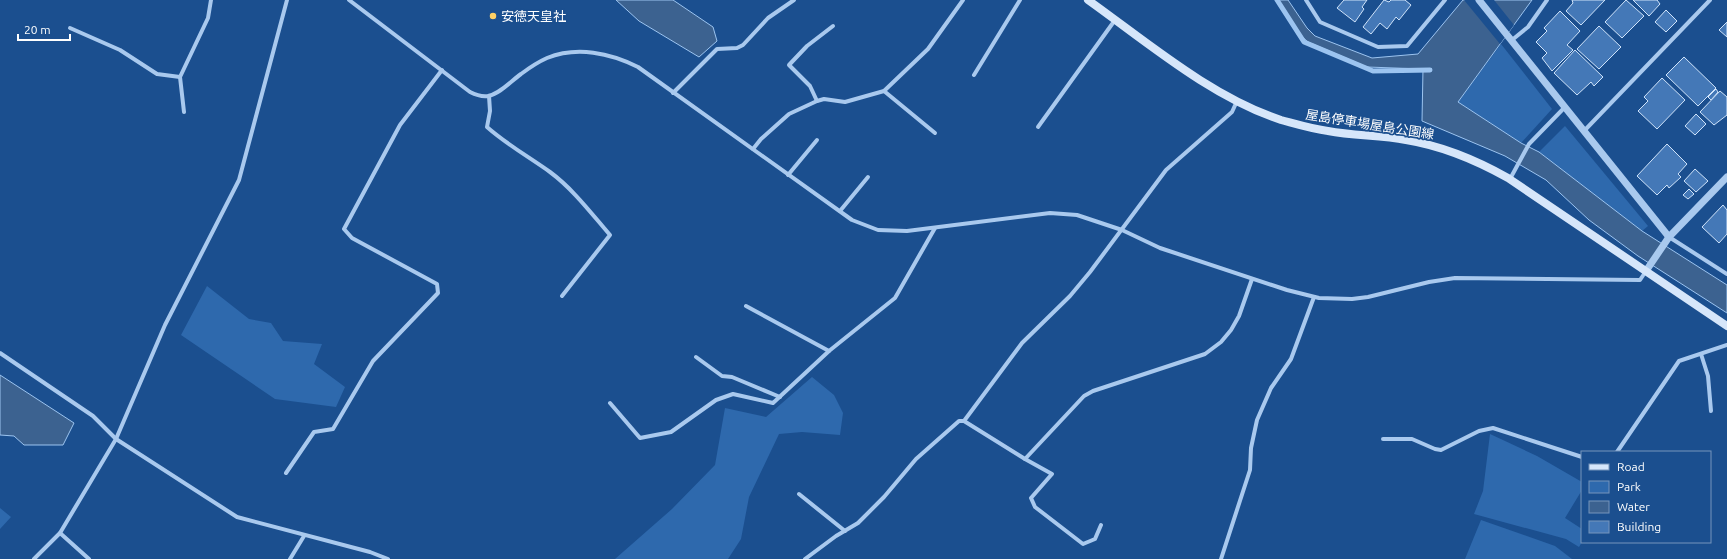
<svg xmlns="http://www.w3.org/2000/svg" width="1727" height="559" font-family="Ubuntu,'Noto Sans JP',sans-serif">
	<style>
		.green { fill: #2e69ad }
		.water { fill: #3c6290; stroke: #9cc4f0 }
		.pier { fill: #1b4f8f }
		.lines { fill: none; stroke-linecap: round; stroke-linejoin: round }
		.stream { stroke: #9cc4f0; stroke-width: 5 }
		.building { fill: #4478b7; stroke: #cfe3fa }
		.minor { stroke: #a9c9ee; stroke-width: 4 }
		.tertiary { stroke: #a9c9ee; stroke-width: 7 }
		.secondary { stroke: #d6e6fa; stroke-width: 8 }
		.poi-dot { fill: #ffd166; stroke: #1b4f8f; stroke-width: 1.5 }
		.labels { text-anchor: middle; stroke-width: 3.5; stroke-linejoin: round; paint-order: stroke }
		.poi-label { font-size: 13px; fill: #fff; stroke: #1b4f8f; text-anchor: start }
		.street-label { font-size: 13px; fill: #fff; stroke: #1b4f8f }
	</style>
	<rect width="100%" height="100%" fill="#1b4f8f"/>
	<g class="green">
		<polygon points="1501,44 1552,109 1521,143 1458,102"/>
		<polygon points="1565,126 1648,226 1642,231 1539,152"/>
		<polygon points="207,286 249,319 271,323 283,341 322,344 314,364 345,387 336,407 275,399 181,335"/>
		<polygon points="812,377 834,395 843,413 840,435 802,432 779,434 749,497 741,539 728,559 615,559 672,509 715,465 725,408 766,417"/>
		<polygon points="1490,434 1537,456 1582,482 1582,490 1565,518 1582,529 1582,542 1579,547 1566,539 1474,514 1483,491"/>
		<polygon points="0,508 11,517 0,529"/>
		<polygon points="1481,520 1555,546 1572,559 1465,559"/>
	</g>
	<g class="water">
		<polygon points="616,0 673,0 713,27 717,41 699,57 639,21"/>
		<polygon points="1277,0 1288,0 1307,28 1315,36 1372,58 1418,54 1463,0 1532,0 1458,102 1521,143 1539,152 1642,231 1727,285 1727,313 1638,256 1589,220 1546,180 1505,156 1422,121 1423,69 1367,67 1308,42 1297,32"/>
		<polygon points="0,375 74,423 63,445 24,445 14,436 0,435"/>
	</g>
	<polygon class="pier" points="1464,0 1494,0 1514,25 1500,44"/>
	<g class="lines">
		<polyline class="stream" points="1277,0 1304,42 1373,71 1430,70"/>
	</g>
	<g class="building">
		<polygon points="1344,0 1367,0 1362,7 1364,9 1355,22 1337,8"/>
		<polygon points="1384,0 1389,2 1391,0 1405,0 1411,5 1399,20 1396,17 1387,29 1380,23 1371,34 1363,27"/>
		<polygon points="1572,0 1605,0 1581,25 1566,11 1573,3"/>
		<polygon points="1626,0 1644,16 1622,38 1605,22"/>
		<polygon points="1633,0 1657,0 1660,4 1649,16"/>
		<polygon points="1666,10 1677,21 1666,32 1655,22"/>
		<polygon points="1560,11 1580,31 1567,45 1573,50 1552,71 1542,58 1547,53 1536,42 1547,31 1544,28"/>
		<polygon points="1727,22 1727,37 1719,30"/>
		<polygon points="1599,26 1621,47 1599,69 1577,49"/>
		<polygon points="1575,50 1603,77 1594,86 1591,82 1577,95 1554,73"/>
		<polygon points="1684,57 1716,88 1698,106 1666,75"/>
		<polygon points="1662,78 1685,100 1657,129 1638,111 1648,101 1644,97"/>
		<polygon points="1716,89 1718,92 1711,100 1708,97"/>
		<polygon points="1720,91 1727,97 1727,115 1714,125 1700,112"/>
		<polygon points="1696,114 1706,124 1695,135 1685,126"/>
		<polygon points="1667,144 1687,164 1678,174 1681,177 1669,188 1667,185 1657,195 1637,176"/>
		<polygon points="1695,169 1708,181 1696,192 1684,181"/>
		<polygon points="1689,189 1694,194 1688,199 1683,195"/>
		<polygon points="1723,205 1727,210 1727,234 1719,243 1702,227"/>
	</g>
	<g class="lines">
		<g class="minor">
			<path d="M349,0L470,92C476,95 481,97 488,96C500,94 511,81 521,74C529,68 538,62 547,58C577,46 610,53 638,67L852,220L878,230L907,231L1050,213L1077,215L1122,230L1160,248L1287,290L1319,298L1352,299L1368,297L1429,282L1455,278L1640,280L1646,271"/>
			<polyline points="1306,0 1320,22 1378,47 1407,46 1445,0"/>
			<polyline points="70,28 120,50 157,74 180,77"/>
			<polyline points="1512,40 1528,27 1547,0"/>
			<polyline points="974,75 1020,0"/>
			<polyline points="884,91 935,133"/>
			<polyline points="673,93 717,49 737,48 743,45 768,18 794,0"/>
			<path d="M489,96L490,111L487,127C506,144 529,157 550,172C573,189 591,213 610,235L562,296"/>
			<polyline points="817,101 810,86 789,65 807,46 833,26"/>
			<polyline points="184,112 180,77 208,18 211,0"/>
			<polyline points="1038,127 1115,20"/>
			<polyline points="1584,131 1710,0"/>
			<polyline points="753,149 761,139 789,114 817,101 824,99 845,102 884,91 928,49 963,0"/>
			<polyline points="788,175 817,140"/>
			<polyline points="1510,179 1529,144 1565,107"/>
			<polyline points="840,211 868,177"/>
			<polyline points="1669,237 1727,274"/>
			<polyline points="746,306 829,351"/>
			<polyline points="0,353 93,416 116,439 237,517 370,552 388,559"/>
			<polyline points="1701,354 1708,376 1711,411"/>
			<polyline points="696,357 722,376 732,377 780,397"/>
			<polyline points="610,403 640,438 671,432 716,400 733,394 773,403 829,351 895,298 935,228"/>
			<polyline points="964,421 1022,343 1070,296 1090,272 1166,170 1232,112 1237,101"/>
			<polyline points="1383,439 1412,439 1435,449 1441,450 1479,431 1493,428 1582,457"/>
			<polyline points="1617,452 1679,361 1727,345"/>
			<polyline points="1025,459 1052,474 1031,498 1035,507 1083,544 1095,539 1101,525"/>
			<polyline points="286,473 314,432 333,429 373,361 438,293 437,284 352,238 344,229 400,125 442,70"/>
			<polyline points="799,494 845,531"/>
			<polyline points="60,533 89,559"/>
			<polyline points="34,559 60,533 116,439 165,325 239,180 287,0"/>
			<polyline points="290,559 304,536"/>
			<polyline points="805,559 836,536 858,523 884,497 916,459 959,421 964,421 1025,459 1084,396 1093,391 1205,354 1221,342 1231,330 1239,316 1252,279"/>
			<polyline points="1221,559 1250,470 1251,448 1257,420 1271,388 1291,359 1314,297"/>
		</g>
		<g class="tertiary">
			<polyline points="1479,0 1669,237"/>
			<polyline points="1646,271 1669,237 1727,177"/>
		</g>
		<path class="secondary" d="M1088,0C1147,42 1211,97 1281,120C1296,124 1312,129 1328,131C1354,136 1380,135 1406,140C1443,146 1476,160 1508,178L1727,326"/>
	</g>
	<circle class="poi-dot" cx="493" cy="16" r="4"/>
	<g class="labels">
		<g class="poi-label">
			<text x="501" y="21">安徳天皇社</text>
		</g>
		<g class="street-label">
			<text transform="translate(1370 124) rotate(9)" y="5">屋島停車場屋島公園線</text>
		</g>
	</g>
	<rect x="1581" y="451" width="130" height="92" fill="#1b4f8f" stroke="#7695bc"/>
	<rect x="1589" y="464" width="20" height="6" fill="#d6e6fa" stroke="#7695bc"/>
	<text x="1617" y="471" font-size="12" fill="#ffffff">Road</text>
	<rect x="1589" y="481" width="20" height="12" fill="#2e69ad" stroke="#7695bc"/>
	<text x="1617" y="491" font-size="12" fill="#ffffff">Park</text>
	<rect x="1589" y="501" width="20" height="12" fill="#3c6290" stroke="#7695bc"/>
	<text x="1617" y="511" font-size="12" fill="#ffffff">Water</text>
	<rect x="1589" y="521" width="20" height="12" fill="#4478b7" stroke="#7695bc"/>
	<text x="1617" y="531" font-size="12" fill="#ffffff">Building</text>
	<path d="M18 34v6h52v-6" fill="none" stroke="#ffffff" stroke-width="2"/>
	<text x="24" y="34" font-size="12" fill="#ffffff" stroke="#1b4f8f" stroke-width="3" paint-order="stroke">20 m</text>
</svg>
